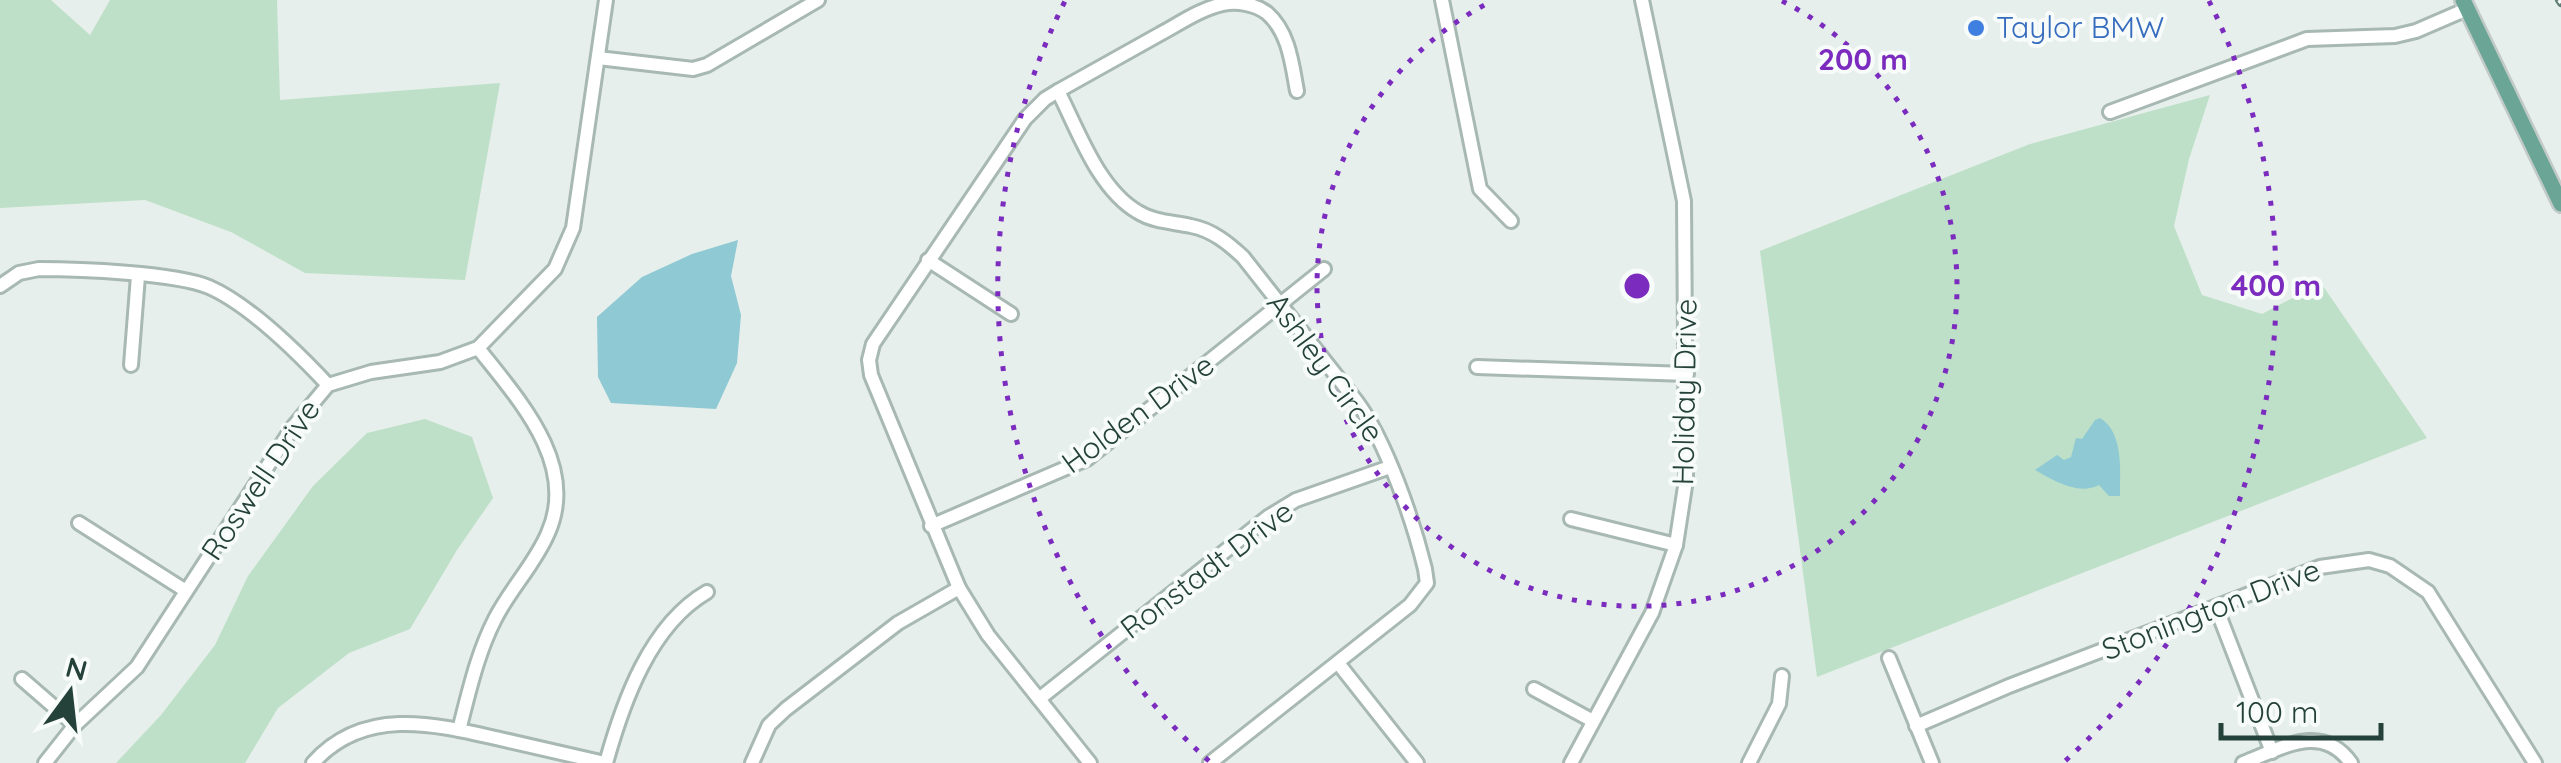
<svg xmlns="http://www.w3.org/2000/svg" width="2561" height="763" font-family="Quicksand,sans-serif">
	<style>
		.green { fill: #bfe0c8 }
		.water { fill: #8ec9d4 }
		.lines { fill: none; stroke-linecap: round; stroke-linejoin: round }
		.minor-casing { stroke: #a8b8b2; stroke-width: 18 }
		.major-casing { stroke: #c2cac8; stroke-width: 20 }
		.minor { stroke: #fff; stroke-width: 12 }
		.major { stroke: #6aa596; stroke-width: 15 }
		.rail-casing { stroke: #5f7d75; stroke-width: 8 }
		.rail { stroke: #f7fbf9; stroke-width: 4; stroke-dasharray: 11; stroke-linecap: butt }
		.ring { fill: none; stroke: #7b2cbf; stroke-width: 5; stroke-dasharray: 5 10 }
		.shop-dot { fill: #3f7fe0; stroke: #f7fbf9; stroke-width: 4 }
		.labels { text-anchor: middle; stroke-width: 8; stroke-linejoin: round; paint-order: stroke }
		.shop-label { font-size: 30px; fill: #366cbe; stroke: #f7fbf9; text-anchor: start }
		.street-label { font-size: 30px; fill: #24423a; stroke: #f7fbf9 }
		.centre { fill: #7b2cbf; stroke: #f7fbf9; stroke-width: 5 }
		.ring-label { font-size: 30px; text-anchor: middle; font-weight: bold; fill: #7b2cbf; stroke: #f7fbf9; stroke-width: 8; stroke-linejoin: round; paint-order: stroke }
	</style>
	<rect width="100%" height="100%" fill="#e6efeb"/>
	<g class="green">
		<polygon points="0,0 51,0 90,35 110,0 277,0 280,100 500,83 465,280 305,273 231,232 145,200 0,208"/>
		<polygon points="2210,95 2189,159 2174,226 2202,295 2262,314 2321,283 2427,438 1817,677 1760,251 2030,144"/>
		<polygon points="425,419 472,437 493,498 457,550 410,629 349,653 278,708 245,763 116,763 161,715 215,645 248,576 313,486 367,433"/>
	</g>
	<g class="water">
		<polygon points="738,240 731,276 741,315 737,363 716,409 611,403 598,377 597,317 642,277 692,254"/>
		<path d="M2100,418C2124,432 2120,472 2120,496H2109L2099,485C2078,496 2053,480 2035,470L2057,455L2064,460L2071,457L2076,438L2082,439L2095,420Z"/>
	</g>
	<g class="lines">
		<g class="minor-casing">
			<g id="minor">
				<polyline points="1442,0 1480,189 1511,221"/>
				<polyline points="598,58 693,69 707,65 818,0"/>
				<path d="M1058,91C1078,130 1098,189 1138,212C1154,222 1173,222 1191,226C1212,230 1228,243 1243,257L1357,402C1386,441 1413,520 1425,569L1427,583L1410,605L1210,763"/>
				<polyline points="2110,112 2307,39 2395,36 2416,31 2467,9"/>
				<polyline points="928,260 1011,314"/>
				<path d="M0,286L19,273L39,269C78,269 176,273 209,287C250,305 297,352 328,385"/>
				<polyline points="131,365 138,276"/>
				<polyline points="1477,367 1687,374"/>
				<polyline points="1571,519 1676,545"/>
				<polyline points="79,523 186,591"/>
				<polyline points="931,526 1087,459 1324,269"/>
				<polyline points="2216,607 2272,752"/>
				<polyline points="1889,658 1932,763"/>
				<polyline points="1338,663 1417,763"/>
				<polyline points="22,679 75,725"/>
				<polyline points="1534,689 1593,721"/>
				<polyline points="1039,699 1268,517 1296,500 1390,467"/>
				<polyline points="1916,726 2009,686 2320,567 2369,560 2390,566 2428,592 2535,763"/>
				<path d="M459,730C469,692 477,654 495,619C510,589 535,564 548,533C579,464 518,399 478,348"/>
				<polyline points="45,763 75,725 137,667 293,427 328,385 371,372 440,362 478,348 555,269 573,228 606,0"/>
				<path d="M313,763C364,706 435,724 500,739C535,747 570,755 605,763"/>
				<path d="M606,763C623,702 650,625 707,592"/>
				<polyline points="752,763 769,725 786,709 898,623 959,588"/>
				<path d="M1090,763L988,635L959,588L871,375L869,360L873,344L1025,119L1045,99L1058,91C1092,72 1126,53 1160,34C1179,24 1200,9 1223,4C1237,1 1255,4 1267,13C1289,32 1292,64 1297,91"/>
				<polyline points="1571,763 1652,613 1676,545 1686,480 1684,201 1642,0"/>
				<polyline points="1749,763 1779,704 1782,676"/>
				<path d="M2243,763C2282,748 2322,722 2351,763"/>
			</g>
		</g>
		<g class="major-casing">
			<polyline id="major" points="2463,0 2561,204"/>
		</g>
		<use href="#minor" class="minor"/>
		<use href="#major" class="major"/>
		<g class="rail-casing">
			<polyline id="rail" points="2559,0 2561,3"/>
		</g>
		<use href="#rail" class="rail"/>
	</g>
	<g class="ring">
		<path d="M1782 1A320 320 0 1 1 1492 1"/>
		<path d="M1209 761A639 639 0 0 1 1065 1M2209 1A639 639 0 0 1 2065 761"/>
	</g>
	<circle class="shop-dot" cx="1976" cy="28" r="10"/>
	<g class="labels">
		<g class="shop-label">
			<text x="1996" y="38">Taylor BMW</text>
		</g>
		<g class="street-label">
			<text transform="translate(1325 368) rotate(54)" y="10">Ashley Circle</text>
			<text transform="translate(1685 392) rotate(-89)" y="10">Holiday Drive</text>
			<text transform="translate(1138 414) rotate(-36)" y="10">Holden Drive</text>
			<text transform="translate(261 480) rotate(-56)" y="10">Roswell Drive</text>
			<text transform="translate(1207 570) rotate(-37)" y="10">Ronstadt Drive</text>
			<text transform="translate(2211 610) rotate(-21)" y="10">Stonington Drive</text>
		</g>
	</g>
	<circle cx="1637" cy="286" r="15" class="centre"/>
	<g class="ring-label">
		<text x="1863" y="70">200 m</text>
		<text x="2276" y="296">400 m</text>
	</g>
	<g transform="translate(70 693) rotate(15)" stroke="#f7fbf9" stroke-width="8" paint-order="stroke">
	<path d="M0-8L18 38L0 25L-18 38Z" fill="#24423a"/>
	<text y="-15" font-size="28" font-weight="bold" text-anchor="middle" fill="#24423a">N</text>
	</g>
	<path d="M2221 723v15h160v-15" fill="none" stroke="#24423a" stroke-width="5"/>
	<text x="2236" y="723" font-size="30" fill="#24423a" stroke="#f7fbf9" stroke-width="8" paint-order="stroke">100 m</text>
</svg>
